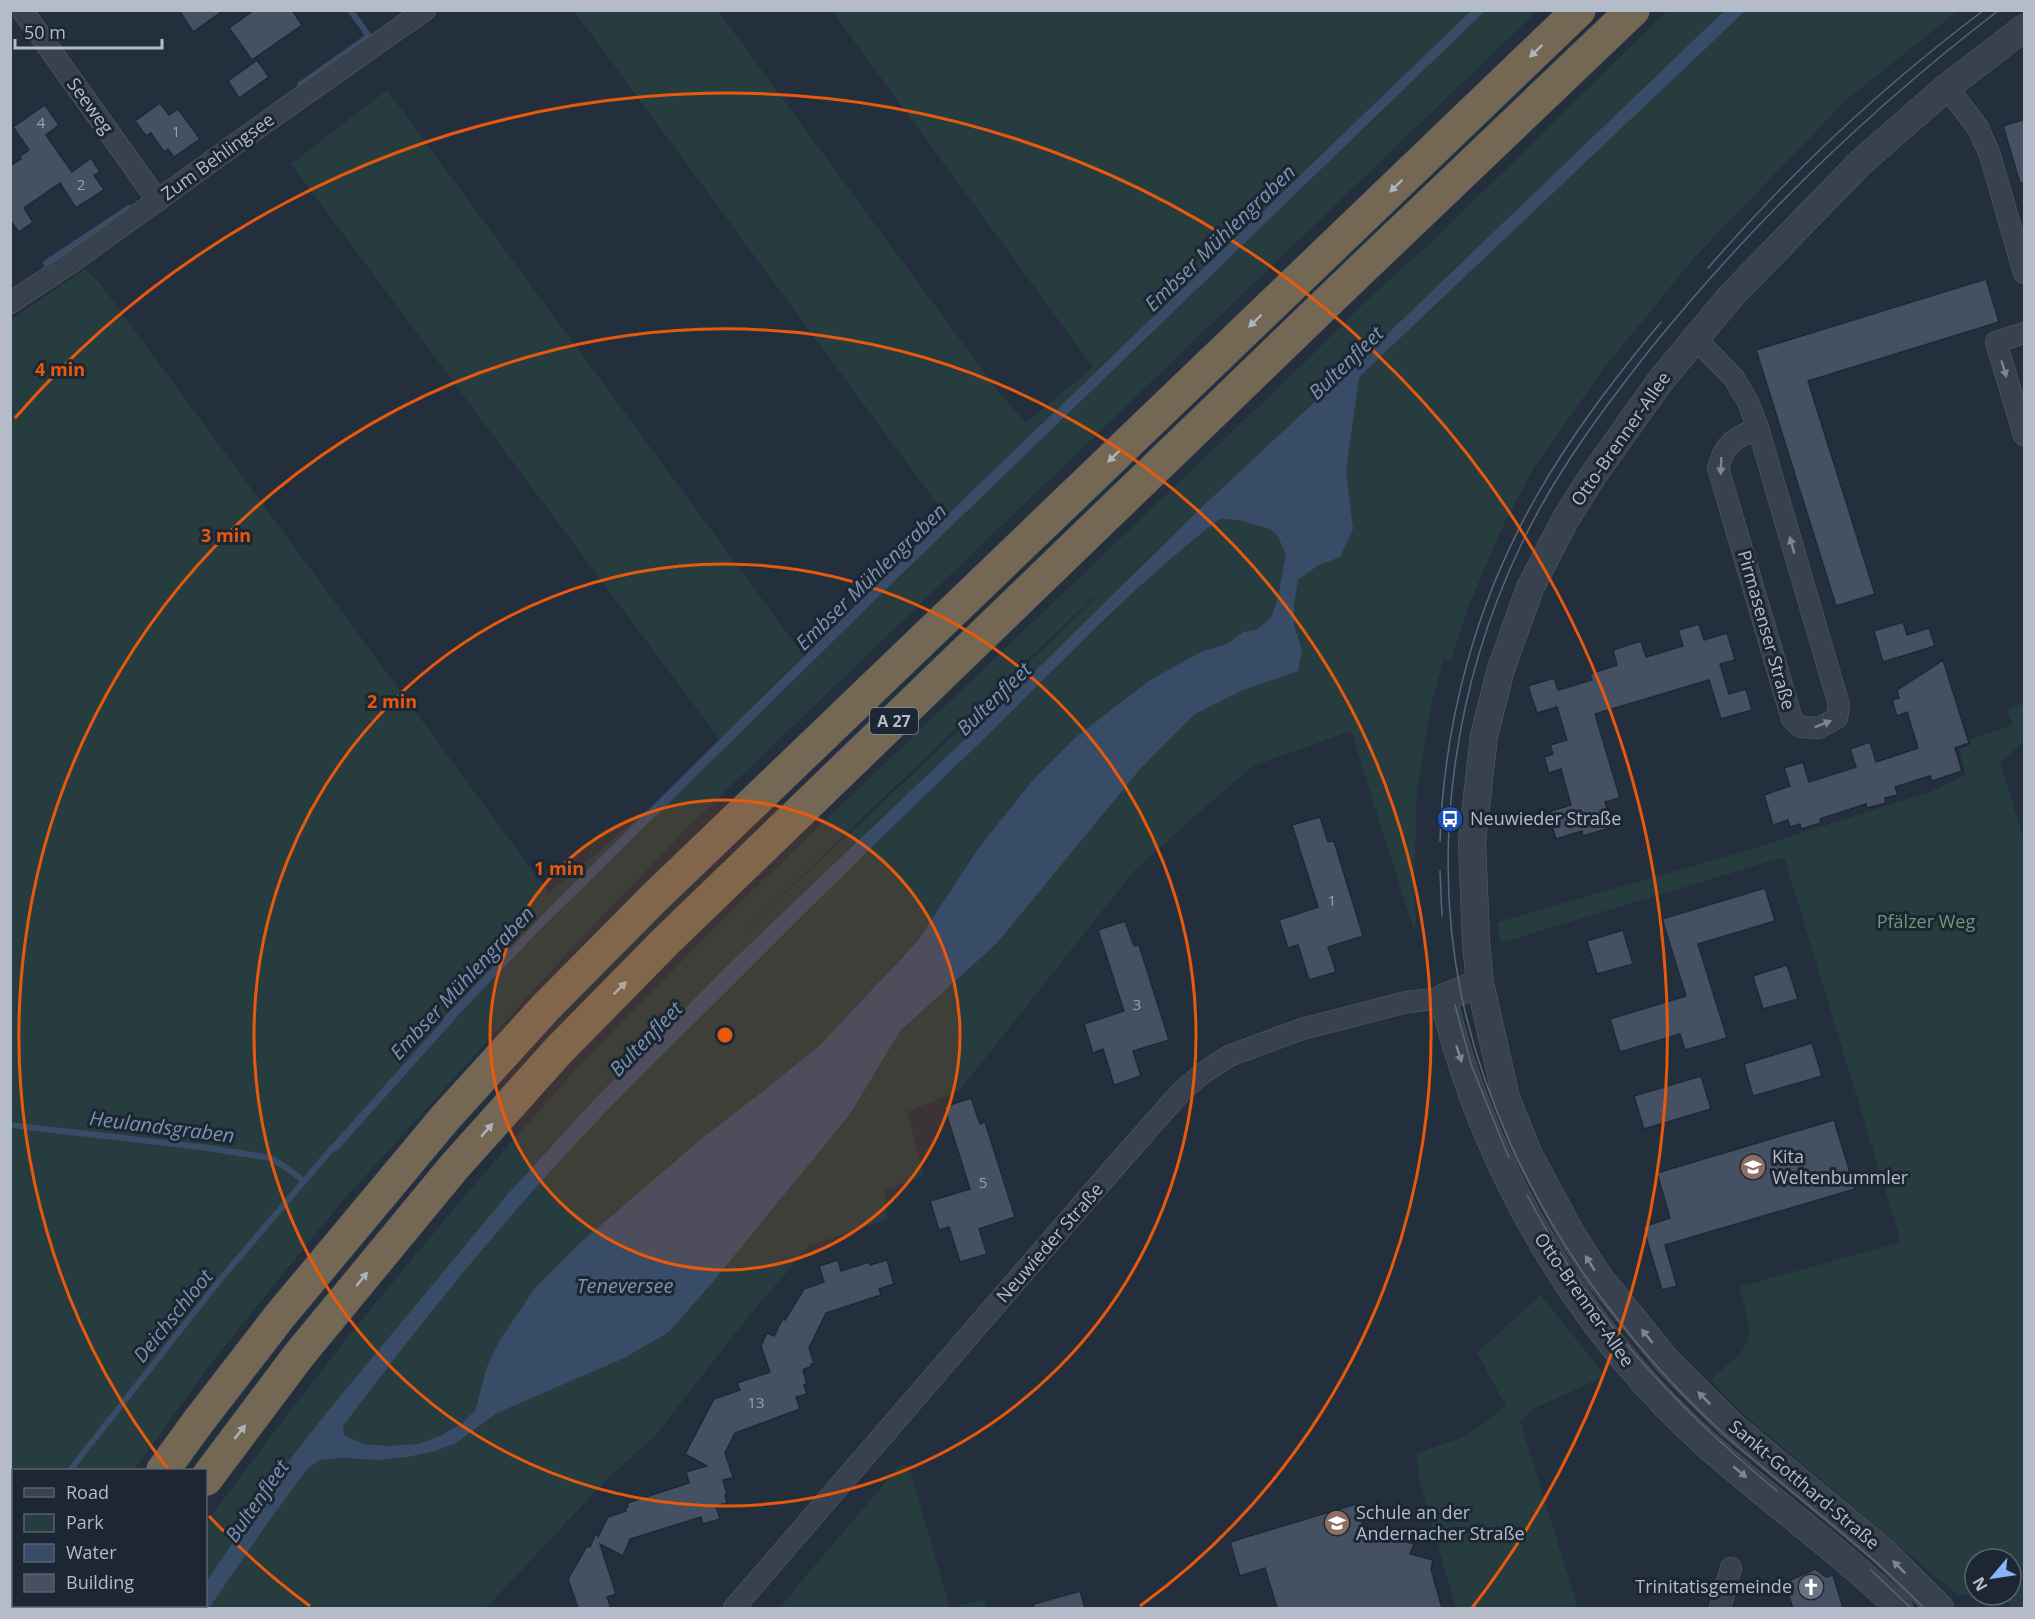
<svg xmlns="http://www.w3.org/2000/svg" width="2035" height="1619" font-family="'Open Sans',sans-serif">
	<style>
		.green { fill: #263c3f; fill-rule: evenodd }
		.water { fill: #394c67; fill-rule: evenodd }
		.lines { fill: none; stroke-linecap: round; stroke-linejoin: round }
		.stream { stroke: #394c67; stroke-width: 6 }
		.building { fill: #455162; stroke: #1f2835; stroke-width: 1.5 }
		.minor-casing { stroke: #565f6c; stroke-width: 22 }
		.tertiary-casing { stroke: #565f6c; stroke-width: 28 }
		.motorway-casing { stroke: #434c59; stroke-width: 34 }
		.minor { stroke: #38414e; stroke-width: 21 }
		.tertiary { stroke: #38414e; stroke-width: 27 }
		.motorway { stroke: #746855; stroke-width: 33 }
		.tram { stroke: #5a6575; stroke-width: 1.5 }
		.oneway { fill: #aeb4bd }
		.oneway2 { fill: #7c8592 }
		.ring { fill: none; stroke: #e8590c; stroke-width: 3 }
		.labels { text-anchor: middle; stroke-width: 6; stroke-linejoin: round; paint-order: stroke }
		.number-label { font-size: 15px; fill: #98a1af }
		.shield { fill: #1d2633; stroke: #878f9c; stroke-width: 1.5 }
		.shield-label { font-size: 16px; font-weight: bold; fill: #b4bcc9 }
		.street-label { font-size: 18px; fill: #b4bcc9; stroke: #1d2633 }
		.poi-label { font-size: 18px; fill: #b4bcc9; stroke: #1d2633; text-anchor: start }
		.park-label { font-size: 18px; fill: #6b9a76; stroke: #1d2633 }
		.water-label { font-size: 20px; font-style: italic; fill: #7c92b1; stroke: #1d2633 }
		.centre { fill: #e8590c; stroke: #1d2633; stroke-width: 3 }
		.ring-label { font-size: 18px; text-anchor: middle; font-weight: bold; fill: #e8590c; stroke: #1d2633; stroke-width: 6; stroke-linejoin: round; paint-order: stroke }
	</style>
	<rect width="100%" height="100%" fill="#242f3e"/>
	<g class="green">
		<polygon points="574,11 718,11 997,390 1026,423 1093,367 832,11 1472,11 946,516"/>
		<polygon points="1485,11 1537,11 688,827 570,950 338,1206 212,1362 134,1470 14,1470 14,1606 40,1606 38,1608 10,1608 10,321 85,269 102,286 549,893 664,796 553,904 444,1016 443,1020 328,1149 337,1151 465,1008 540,930 876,599"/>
		<path d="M1667,11H1958L1845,101L1694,258L1605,367L1533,469L1501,530L1470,603L1450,661L1444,659L1431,705L1417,790L1414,884L1416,924L1414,931L1351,731L1253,766L1204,808L1133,872L960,1090L907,1112L924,1176L884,1190L888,1219L809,1246L744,1322L655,1436L607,1479L486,1608H147L149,1606H206V1523L280,1424L351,1333L461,1200L577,1068L740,902L1305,362L1364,303L1438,236ZM1162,532L947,742L746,930V929Z"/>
		<polygon points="387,90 804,656 720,740 291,164"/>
		<path d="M2024,703V741L2000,763L2024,840V1578L2011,1581V1559H1975V1591L1959,1596L1741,1412L1710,1379C1755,1345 1755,1341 1739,1287L1901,1242L1784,857L1500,943L1498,922L1758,847L1930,792L1966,775L1959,749L1971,745L1970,739L2012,725L2007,709Z"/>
		<polygon points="1541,1295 1605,1376 1533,1409 1520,1421 1578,1608 1456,1608 1419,1480 1417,1453 1466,1436 1506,1406 1477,1353"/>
		<polygon points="901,1464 909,1467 950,1608 779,1608"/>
		<polygon points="2024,1582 2024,1608 2013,1608 2004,1595 2011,1595 2011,1586"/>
		<polygon points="984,1599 987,1608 952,1608"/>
	</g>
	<g class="water">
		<polygon points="1472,10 1485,11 876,599 540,930 465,1008 337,1151 327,1150 443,1020 444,1017 553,904 946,516"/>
		<path d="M1724,11H1745L1359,377L1346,470L1353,529L1340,557L1317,566L1298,580L1294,604V626L1302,650L1298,671L1243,690L1195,714L1140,769L997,943L900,1031L850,1114L711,1284L669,1332L624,1358L497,1413L456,1443L435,1451L407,1457L379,1460L343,1458L320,1460L308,1468L269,1521L209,1608H188L190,1606H206V1582L287,1463L328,1411L507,1195L591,1103L730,963L980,725L1202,507L1379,342ZM1220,519L1239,520L1270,529L1277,535L1286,554L1278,598L1271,618L1256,630L1243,632L1227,644L1203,651L1150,680L1076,737L1033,780L978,849L917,942L820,1045L771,1085L701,1139L578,1245L535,1288L500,1340L487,1367L475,1411L461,1424L440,1436L418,1444L388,1446L363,1444L344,1435L343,1426C423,1319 507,1215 599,1119C644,1071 692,1026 738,980C813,905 888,830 965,757C1049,677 1127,589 1220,519Z"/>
	</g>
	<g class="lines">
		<g class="stream">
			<polyline points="300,85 369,36 350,10"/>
			<polyline points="46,263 129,208"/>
			<polyline points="10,1125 201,1147 271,1158 294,1173 303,1181"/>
			<polyline points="70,1470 219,1281 334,1146"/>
			<polyline points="10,1486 14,1487"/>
			<polyline points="10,1557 14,1552"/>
		</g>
	</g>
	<g class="building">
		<polygon points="179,10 224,10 193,32"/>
		<polygon points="254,10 292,10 302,25 252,60 229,28"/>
		<polygon points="257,60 269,77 239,98 228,81"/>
		<polygon points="160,103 169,115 178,109 200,139 174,157 168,149 164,152 151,133 146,136 135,121"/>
		<polygon points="45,105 59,125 46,135 60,155 72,172 91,158 100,172 94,175 104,190 76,208 60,183 24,208 33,222 19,232 10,220 10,166 21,159 20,156 29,150 13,127"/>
		<polygon points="2025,119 2025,183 2020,183 2003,126"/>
		<polygon points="1986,279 1999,322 1808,381 1875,594 1836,606 1756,350"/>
		<polygon points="1903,622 1907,635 1929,628 1935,646 1883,662 1874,631"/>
		<polygon points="1699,624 1704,640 1727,633 1735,660 1720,664 1729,694 1746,689 1752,710 1721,719 1709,680 1595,714 1620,798 1605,802 1613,827 1583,836 1582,831 1556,839 1548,812 1571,805 1561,769 1549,773 1544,757 1553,754 1550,745 1567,740 1557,707 1537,713 1528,686 1554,678 1558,690 1592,680 1590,674 1617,665 1613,650 1641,641 1646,657 1683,646 1678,630"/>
		<polygon points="1943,660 1969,743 1955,748 1962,771 1932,781 1930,776 1895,787 1898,795 1885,798 1886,803 1867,808 1866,804 1820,819 1821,823 1801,829 1800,824 1790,827 1788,820 1773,825 1764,795 1790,786 1784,768 1803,762 1809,782 1856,767 1850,749 1870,742 1876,762 1918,748 1907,712 1897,716 1892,700 1899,698 1897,690"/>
		<polygon points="1320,817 1328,842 1334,841 1363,936 1328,947 1336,972 1309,980 1298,945 1288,948 1279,920 1318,907 1292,825"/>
		<polygon points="1765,888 1775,921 1698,944 1727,1038 1685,1050 1680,1034 1620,1052 1610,1019 1686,996 1662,919"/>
		<polygon points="1125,921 1134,946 1139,945 1169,1040 1133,1051 1141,1076 1114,1085 1103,1049 1093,1053 1084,1024 1124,1011 1098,930"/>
		<polygon points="1623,930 1633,964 1597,974 1587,941"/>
		<polygon points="1787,965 1798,999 1763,1009 1753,976"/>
		<polygon points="1812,1043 1822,1076 1753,1096 1744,1064"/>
		<polygon points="1701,1076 1711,1109 1644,1129 1634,1096"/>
		<polygon points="971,1098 980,1124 985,1122 1015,1217 979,1229 987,1254 960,1262 949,1227 939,1230 930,1201 970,1189 944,1107"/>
		<polygon points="1834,1120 1855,1189 1665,1245 1677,1286 1662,1290 1643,1227 1670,1218 1657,1173"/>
		<polygon points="838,1260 841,1271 869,1262 870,1265 887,1260 894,1284 879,1289 881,1295 826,1313 809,1348 814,1363 811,1364 812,1366 803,1370 807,1385 804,1385 807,1394 796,1397 800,1409 735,1433 725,1453 734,1480 730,1478 723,1480 727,1494 725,1495 727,1503 716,1506 720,1519 703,1524 701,1517 630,1539 623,1556 600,1544 616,1594 607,1597 611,1608 578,1608 568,1579 587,1546 590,1547 596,1533 598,1537 608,1517 626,1511 625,1509 628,1507 627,1503 689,1483 686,1472 707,1466 685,1454 714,1399 740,1390 737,1383 770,1372 761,1346 767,1333 774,1336 783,1318 785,1320 804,1289 824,1282 819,1266"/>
		<polygon points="1356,1504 1365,1531 1414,1544 1410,1554 1433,1560 1431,1569 1442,1608 1277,1608 1265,1568 1240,1576 1230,1542"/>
		<polygon points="1815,1569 1826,1577 1833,1575 1843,1608 1793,1608 1784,1583"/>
		<polygon points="1080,1591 1085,1608 1034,1608 1034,1604"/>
	</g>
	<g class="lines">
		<g class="minor-casing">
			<g id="minor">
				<polyline points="22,10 158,201"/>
				<polyline points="1947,87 1978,128 1990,155 2024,273"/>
				<polyline points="10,303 72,262 280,112 425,10"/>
				<polyline points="2024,333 1996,342 2024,435"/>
				<path d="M1695,338L1734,378L1748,402L1758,428L1839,705L1837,718L1819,728L1800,727L1792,719L1718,468C1725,442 1735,438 1758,428"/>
				<polyline points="734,1608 1112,1170 1180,1093 1203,1073 1229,1056 1302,1029 1407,1002 1443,998"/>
				<polyline points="1720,1608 1731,1568"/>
			</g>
		</g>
		<g class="tertiary-casing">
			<g id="tertiary">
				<path d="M1480,983L1443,998C1485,1168 1575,1326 1706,1444C1769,1500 1838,1549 1899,1608"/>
				<polyline points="1940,1608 1883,1551 1730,1424 1668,1362 1599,1277 1572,1235 1528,1153 1506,1098 1480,983 1476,941 1472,841 1484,736 1501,669 1530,588 1565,520 1592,477 1661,380 1730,297 1860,163 1947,87 2024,28"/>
			</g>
		</g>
		<g class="motorway-casing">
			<g id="motorway">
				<polyline points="163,1470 198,1422 279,1317 445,1118 546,1007 654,898 1579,10"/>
				<polyline points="206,1479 299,1355 454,1167 558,1051 665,942 1343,287 1633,10"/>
				<polyline points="67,1608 69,1606"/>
				<polyline points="115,1608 117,1606"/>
			</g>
		</g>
		<use href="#minor" class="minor"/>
		<use href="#tertiary" class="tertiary"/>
		<use href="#motorway" class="motorway"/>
		<g class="tram">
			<path d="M1708,268C1790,173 1883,86 1984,10"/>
			<path d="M1440,841C1444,721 1476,602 1536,497C1571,435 1615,378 1661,322"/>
			<polyline points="1440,871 1442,916"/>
			<polyline points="1455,1005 1472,1067 1509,1158"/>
			<path d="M1527,1195C1591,1317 1672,1404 1777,1491"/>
			<polyline points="1871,1570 1911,1608"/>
			<path d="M1924,1608C1862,1544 1789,1492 1723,1433C1671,1386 1626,1333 1586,1277C1529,1194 1483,1097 1462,998C1430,847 1455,683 1521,545C1555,473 1603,409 1652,347C1754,221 1870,109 1999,10"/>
		</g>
	</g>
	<defs><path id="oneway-solid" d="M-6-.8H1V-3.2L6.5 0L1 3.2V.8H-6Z" transform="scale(1.5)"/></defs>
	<g class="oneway">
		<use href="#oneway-solid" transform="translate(1536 51) rotate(136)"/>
		<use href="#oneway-solid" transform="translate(1396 186) rotate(136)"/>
		<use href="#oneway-solid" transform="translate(1255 321) rotate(136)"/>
		<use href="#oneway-solid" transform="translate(1114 456) rotate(136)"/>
		<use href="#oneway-solid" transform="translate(620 988) rotate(-45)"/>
		<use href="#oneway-solid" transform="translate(487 1130) rotate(-49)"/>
		<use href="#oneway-solid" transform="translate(362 1279) rotate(-51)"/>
		<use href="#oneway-solid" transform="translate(240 1432) rotate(-52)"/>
	</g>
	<g class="oneway2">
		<use href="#oneway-solid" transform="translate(2004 369) rotate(73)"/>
		<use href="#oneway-solid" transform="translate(1721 466) rotate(92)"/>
		<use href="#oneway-solid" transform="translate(1792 545) rotate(-106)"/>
		<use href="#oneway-solid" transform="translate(1823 724) rotate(-22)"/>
		<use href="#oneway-solid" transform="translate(1459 1054) rotate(72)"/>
		<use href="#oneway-solid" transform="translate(1590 1263) rotate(-122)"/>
		<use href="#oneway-solid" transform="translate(1647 1336) rotate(-129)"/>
		<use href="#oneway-solid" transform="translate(1704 1398) rotate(-135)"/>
		<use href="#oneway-solid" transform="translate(1740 1472) rotate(40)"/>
		<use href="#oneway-solid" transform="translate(1899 1567) rotate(-135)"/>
	</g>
	<circle cx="725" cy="1035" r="235" fill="#e8590c" fill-opacity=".12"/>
	<g class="ring">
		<circle cx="725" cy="1035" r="235"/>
		<circle cx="725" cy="1035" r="471"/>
		<path d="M310 1606A706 706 0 0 1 209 1516M169 1470A706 706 0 1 1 1140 1606"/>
		<path d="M15 418A941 941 0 0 1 1472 1608"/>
	</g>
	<defs>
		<g id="bus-disc" transform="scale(1.35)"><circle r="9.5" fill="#1a4fb4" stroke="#1d2633"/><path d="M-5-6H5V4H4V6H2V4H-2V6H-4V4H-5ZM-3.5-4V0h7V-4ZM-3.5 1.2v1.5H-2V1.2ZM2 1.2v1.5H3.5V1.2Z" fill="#fff"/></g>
		<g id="school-disc" transform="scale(1.35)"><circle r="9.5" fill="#8d6e63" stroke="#1d2633"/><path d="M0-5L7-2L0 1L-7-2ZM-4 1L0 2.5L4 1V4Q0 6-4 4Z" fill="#fff"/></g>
		<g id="church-disc" transform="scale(1.35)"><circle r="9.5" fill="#6b7280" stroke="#1d2633"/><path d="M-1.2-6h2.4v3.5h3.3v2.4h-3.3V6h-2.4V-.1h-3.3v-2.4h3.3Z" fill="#fff"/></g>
	</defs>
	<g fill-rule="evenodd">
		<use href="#bus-disc" x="1450" y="819"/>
		<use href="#school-disc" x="1753" y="1167"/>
		<use href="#school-disc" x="1337" y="1523"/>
		<use href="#church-disc" x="1811" y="1587"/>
	</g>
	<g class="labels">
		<g class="number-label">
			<text x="41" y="128">4</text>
			<text x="176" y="137">1</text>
			<text x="81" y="190">2</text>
			<text x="1332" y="906">1</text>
			<text x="1137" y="1010">3</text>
			<text x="983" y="1188">5</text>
			<text x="756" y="1408">13</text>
		</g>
		<rect class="shield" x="870" y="708" width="48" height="26" rx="4.5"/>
		<g class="shield-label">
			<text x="894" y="727">A 27</text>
		</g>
		<g class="street-label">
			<text transform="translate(90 106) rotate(54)" y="6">Seeweg</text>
			<text transform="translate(218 157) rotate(-36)" y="6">Zum Behlingsee</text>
			<text transform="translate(1621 439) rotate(-55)" y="6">Otto-Brenner-Allee</text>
			<text transform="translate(1766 630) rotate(74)" y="6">Pirmasenser Straße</text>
			<text transform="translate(1050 1243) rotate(-49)" y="6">Neuwieder Straße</text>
			<text transform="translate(1584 1300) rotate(55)" y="6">Otto-Brenner-Allee</text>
			<text transform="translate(1804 1485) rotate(40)" y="6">Sankt-Gotthard-Straße</text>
		</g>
		<g class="poi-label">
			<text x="1470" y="825">Neuwieder Straße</text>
			<text x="1772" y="1163">Kita<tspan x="1772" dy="21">Weltenbummler</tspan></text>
			<text x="1356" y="1519">Schule an der<tspan x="1356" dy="21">Andernacher Straße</tspan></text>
			<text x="1792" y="1593" text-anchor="end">Trinitatisgemeinde</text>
		</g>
		<g class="park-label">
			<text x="1926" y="928">Pfälzer Weg</text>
		</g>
		<g class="water-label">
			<text transform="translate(1220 238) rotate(-44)" y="7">Embser Mühlengraben</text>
			<text transform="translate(1346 363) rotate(-44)" y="7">Bultenfleet</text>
			<text transform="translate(871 577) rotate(-44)" y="7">Embser Mühlengraben</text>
			<text transform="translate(994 699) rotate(-44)" y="7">Bultenfleet</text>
			<text transform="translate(462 983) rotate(-47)" y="7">Embser Mühlengraben</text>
			<text transform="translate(646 1039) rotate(-46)" y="7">Bultenfleet</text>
			<text transform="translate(162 1127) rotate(7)" y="7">Heulandsgraben</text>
			<text x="625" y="1293">Teneversee</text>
			<text transform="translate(173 1316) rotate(-51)" y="7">Deichschloot</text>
			<text transform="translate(257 1501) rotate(-55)" y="7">Bultenfleet</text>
		</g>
	</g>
	<circle cx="725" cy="1035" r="9" class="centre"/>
	<g class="ring-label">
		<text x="60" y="376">4 min</text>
		<text x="226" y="542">3 min</text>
		<text x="392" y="708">2 min</text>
		<text x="559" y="875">1 min</text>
	</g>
	<rect width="2035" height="1619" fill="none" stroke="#b4bcc9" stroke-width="24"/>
	<rect x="12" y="1469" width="195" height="138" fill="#1d2633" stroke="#59626f" stroke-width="1.5"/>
	<rect x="24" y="1488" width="30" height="9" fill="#38414e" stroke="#59626f" stroke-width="1.5"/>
	<text x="66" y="1499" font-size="18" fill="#b4bcc9">Road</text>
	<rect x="24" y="1514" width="30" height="18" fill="#263c3f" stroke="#59626f" stroke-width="1.5"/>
	<text x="66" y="1529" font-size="18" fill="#b4bcc9">Park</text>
	<rect x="24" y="1544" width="30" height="18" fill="#394c67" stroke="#59626f" stroke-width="1.5"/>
	<text x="66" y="1559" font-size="18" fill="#b4bcc9">Water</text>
	<rect x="24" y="1574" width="30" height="18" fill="#455162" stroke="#59626f" stroke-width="1.5"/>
	<text x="66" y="1589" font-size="18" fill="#b4bcc9">Building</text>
	<g transform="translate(1993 1577) rotate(241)"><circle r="28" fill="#1d2633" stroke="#59626f" stroke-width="1.5"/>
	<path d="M0-4.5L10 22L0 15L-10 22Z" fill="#8ab4f8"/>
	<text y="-9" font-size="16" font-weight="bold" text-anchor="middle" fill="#b4bcc9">N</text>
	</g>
	<path d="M15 39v9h147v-9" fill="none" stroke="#b4bcc9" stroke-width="3"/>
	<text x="24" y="39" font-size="18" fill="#b4bcc9" stroke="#1d2633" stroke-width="4.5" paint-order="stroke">50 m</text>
</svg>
